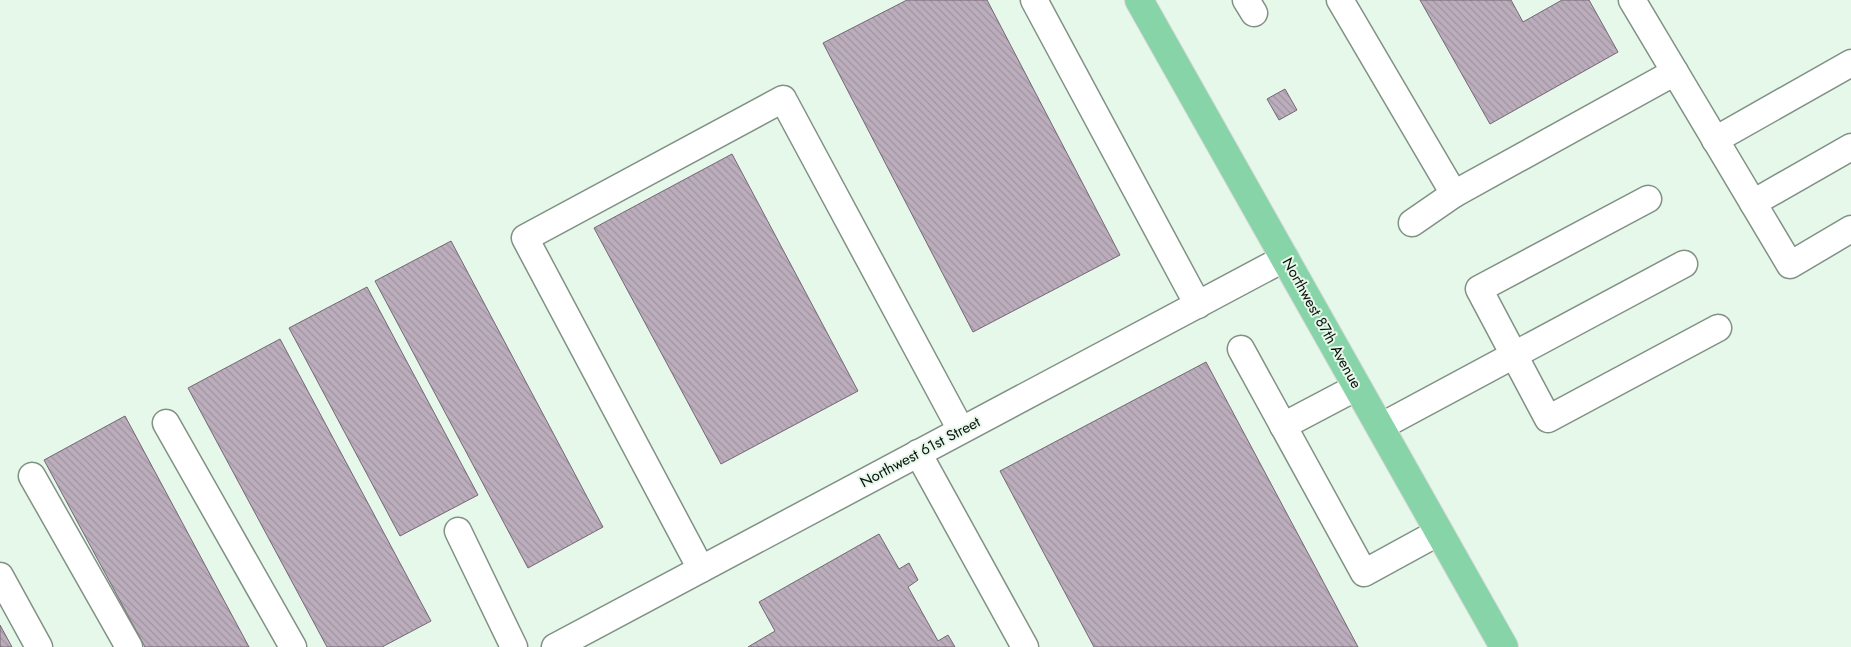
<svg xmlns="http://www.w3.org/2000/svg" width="1851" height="647" font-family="Jost,sans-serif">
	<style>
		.building { fill: url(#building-back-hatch); stroke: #756775 }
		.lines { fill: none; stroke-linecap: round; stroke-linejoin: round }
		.minor-casing { stroke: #809185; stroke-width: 29 }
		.major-casing { stroke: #d8d9d8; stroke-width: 30 }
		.minor { stroke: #fff; stroke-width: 26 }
		.major { stroke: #88d4a9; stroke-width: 28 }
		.labels { text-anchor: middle; stroke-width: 4; stroke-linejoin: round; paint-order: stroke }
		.street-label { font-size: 15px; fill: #0b110c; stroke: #e5f8ea }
	</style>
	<defs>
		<pattern id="building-back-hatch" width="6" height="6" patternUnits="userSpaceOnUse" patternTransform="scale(1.25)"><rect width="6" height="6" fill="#bcadbc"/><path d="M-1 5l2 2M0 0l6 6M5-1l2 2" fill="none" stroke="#a094a0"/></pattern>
	</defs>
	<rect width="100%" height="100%" fill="#e5f8ea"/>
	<g class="building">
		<polygon points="907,0 987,0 1120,255 973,332 823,43"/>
		<polygon points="1420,0 1511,0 1523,22 1562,0 1589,0 1618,52 1490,124"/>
		<polygon points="1285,89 1297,110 1279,120 1267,99"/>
		<polygon points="732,154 858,391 721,464 594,228"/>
		<polygon points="451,241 603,527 528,568 375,281"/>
		<polygon points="367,287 478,495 400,536 289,328"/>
		<polygon points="280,339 431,621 382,647 327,647 188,388"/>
		<polygon points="1206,362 1358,647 1094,647 1000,471"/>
		<polygon points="125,416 249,647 145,647 44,460"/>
		<polygon points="879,534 899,569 909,563 918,580 908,587 938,641 948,635 955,647 748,647 775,631 759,602"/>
		<polygon points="0,625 12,647 0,647"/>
	</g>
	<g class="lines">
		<g class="minor-casing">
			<g id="minor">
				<polyline points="1034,0 1198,305"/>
				<polyline points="1246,0 1254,13"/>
				<polyline points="1340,0 1454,194 1675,72"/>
				<polyline points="1632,0 1790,265 1851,229"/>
				<polyline points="1715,140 1851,63"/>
				<polyline points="1648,199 1479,289 1514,355 1684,264"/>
				<polyline points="1753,203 1851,147"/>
				<polyline points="1412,223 1454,194"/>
				<polyline points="1241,349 1364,573 1439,532"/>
				<polyline points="166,423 293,647"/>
				<polyline points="1283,426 1357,387"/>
				<polyline points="1380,427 1514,355 1548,419 1718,328"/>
				<polyline points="918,453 1025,647"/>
				<polyline points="32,476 129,647"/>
				<polyline points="458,531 514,647"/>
				<polyline points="701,569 525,238 783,99 961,430"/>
				<polyline points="0,576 39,647"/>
				<polyline points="555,647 1285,258"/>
			</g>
		</g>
		<g class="major-casing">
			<polyline id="major" points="1139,0 1504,647"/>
		</g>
		<use href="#minor" class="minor"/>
		<use href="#major" class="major"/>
	</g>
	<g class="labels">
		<g class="street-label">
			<text transform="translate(1322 323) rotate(61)" y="5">Northwest 87th Avenue</text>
			<text transform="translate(920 452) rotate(-28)" y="5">Northwest 61st Street</text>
		</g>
	</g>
</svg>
